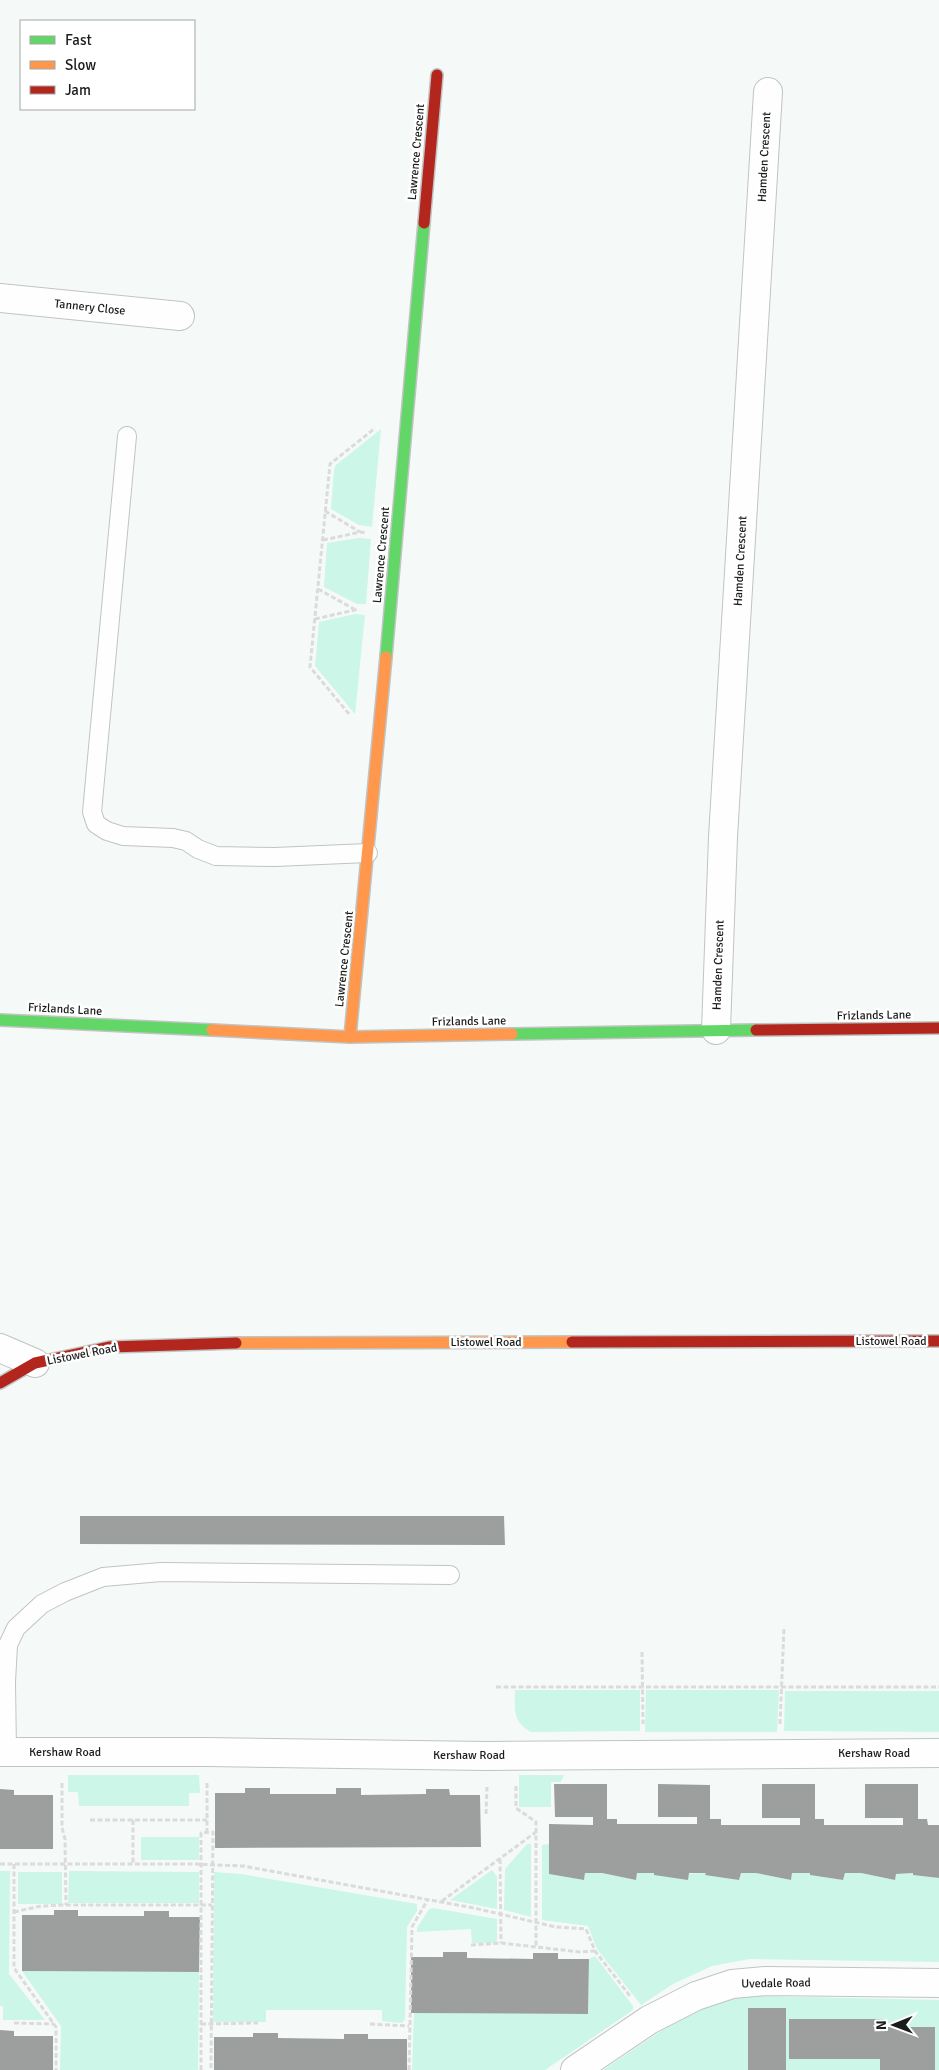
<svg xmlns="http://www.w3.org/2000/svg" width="939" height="2070" font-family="Signika,sans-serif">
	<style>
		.green { fill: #cbf6e8 }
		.building { fill: #9c9f9e }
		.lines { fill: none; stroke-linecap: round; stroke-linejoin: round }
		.lane-casing { stroke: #c0c4c2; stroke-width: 20 }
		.street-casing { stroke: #c0c4c2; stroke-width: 30 }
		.fast-casing { stroke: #c0c4c2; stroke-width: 14 }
		.slow-casing { stroke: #c0c4c2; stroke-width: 14 }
		.jam-casing { stroke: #c0c4c2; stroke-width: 14 }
		.path { stroke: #dbdbdb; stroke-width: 3; stroke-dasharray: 5 2.5; stroke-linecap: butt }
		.lane { stroke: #fefefe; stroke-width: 18 }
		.street { stroke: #fefefe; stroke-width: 28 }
		.fast { stroke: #63d668; stroke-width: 11 }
		.slow { stroke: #ff974d; stroke-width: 11 }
		.jam { stroke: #b3261e; stroke-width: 11 }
		.labels { text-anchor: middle; stroke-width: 5; stroke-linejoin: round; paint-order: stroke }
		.street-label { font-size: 12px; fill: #1b1d1c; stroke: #fff }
	</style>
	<rect width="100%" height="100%" fill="#f5faf8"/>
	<g class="green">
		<polygon points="381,429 372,527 359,525 331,509 334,469 336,465"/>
		<polygon points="358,538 371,539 366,604 357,604 324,587 327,543"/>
		<polygon points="355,614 365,615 355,714 315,666 319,622"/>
		<path d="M515,1690H640V1731L531,1732C512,1721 515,1710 515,1690Z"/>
		<polygon points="646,1690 779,1690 777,1732 645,1732"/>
		<polygon points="785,1691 939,1691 939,1732 784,1731"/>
		<polygon points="199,1775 200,1793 189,1793 189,1806 79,1806 78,1792 68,1792 68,1775"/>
		<polygon points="519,1775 564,1775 561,1782 551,1782 551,1807 519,1807"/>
		<rect x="141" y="1837" width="58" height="23"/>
		<polygon points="527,1844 531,1844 531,1917 504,1910 505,1869"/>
		<polygon points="549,1844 549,1874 584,1880 585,1873 602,1873 636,1880 637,1873 654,1873 654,1875 706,1873 739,1880 741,1873 756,1873 791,1880 792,1873 810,1873 810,1875 843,1880 845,1873 861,1873 895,1880 896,1874 913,1873 913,1875 939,1878 939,1962 749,1959 712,1966 673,1984 641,2005 597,1949 588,1926 542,1920 542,1845"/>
		<polygon points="492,1870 497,1877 497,1909 450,1900"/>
		<polygon points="0,1871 10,1871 9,1974 45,2020 3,2020 3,2006 0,2006"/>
		<polygon points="69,1871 199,1872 199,1903 68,1903"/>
		<rect x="18" y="1872" width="44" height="32"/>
		<polygon points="214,1872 241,1874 417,1904 417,1911 407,1927 405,2019 402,2023 382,2021 382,2010 266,2010 266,2022 213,2022"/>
		<polygon points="433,1908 497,1919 497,1941 495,1943 472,1943 471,1929 417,1932 417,1928 429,1909"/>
		<polygon points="595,1956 633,2006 633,2010 545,2070 412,2070 414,2013 588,2014 589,1959"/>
		<polygon points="22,1971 199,1972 198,2070 60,2070 61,2026"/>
		<polygon points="760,1996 939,2000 939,2070 603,2070 686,2014 729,1999"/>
	</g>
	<g class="building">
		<polygon points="80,1516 504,1516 505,1545 80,1544"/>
		<polygon points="554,1784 607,1784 607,1819 617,1819 617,1824 697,1824 697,1817 658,1817 658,1784 710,1785 710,1819 721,1819 721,1825 800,1825 800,1818 762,1818 762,1784 815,1784 815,1819 824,1819 824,1825 903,1825 903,1818 865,1818 865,1784 918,1784 918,1819 927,1819 928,1825 939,1825 939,1878 913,1875 913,1873 896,1874 895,1880 861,1873 845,1873 843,1880 810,1875 810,1873 792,1873 791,1880 756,1873 741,1873 739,1880 705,1875 706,1873 689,1873 688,1880 654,1875 654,1873 637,1873 636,1880 602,1873 585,1873 584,1880 549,1874 549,1824 593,1825 593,1817 555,1817"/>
		<polygon points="245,1788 270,1788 270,1794 336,1794 336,1788 361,1788 361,1795 426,1794 426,1789 449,1789 450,1795 480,1795 481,1847 215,1848 215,1793 245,1793"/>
		<polygon points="0,1789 14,1790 14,1795 53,1795 53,1849 0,1849"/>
		<polygon points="54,1910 78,1910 78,1916 144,1916 144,1911 169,1911 169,1917 200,1917 199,1972 22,1971 22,1915 54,1915"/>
		<polygon points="443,1952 467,1952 467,1958 533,1959 533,1953 558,1953 558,1959 589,1959 588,2014 411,2013 411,1957 443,1957"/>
		<rect x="748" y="2008" width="38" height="62"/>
		<polygon points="789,2019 885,2019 885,2027 935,2027 935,2070 880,2070 880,2059 789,2059"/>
		<polygon points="0,2030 14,2031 14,2036 53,2036 53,2070 0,2070"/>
		<polygon points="253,2033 278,2033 278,2038 344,2039 344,2034 368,2034 368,2039 407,2039 407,2070 214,2070 214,2037 253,2037"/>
	</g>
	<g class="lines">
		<g class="lane-casing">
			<g id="lane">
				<polyline points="127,436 92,812 96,824 107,831 123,836 173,838 186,841 198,849 216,856 275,857 368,853"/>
				<polyline points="7,1752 6,1682 8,1645 16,1628 42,1604 65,1592 103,1577 161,1572 450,1575"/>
			</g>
		</g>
		<g class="street-casing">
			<g id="street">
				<polyline points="0,298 180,316"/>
				<polyline points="716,1030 723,837 768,92"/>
				<polyline points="0,1348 35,1363"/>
				<polyline points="0,1752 207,1752 487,1756 939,1753"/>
				<polyline points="575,2070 649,2020 696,1996 732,1984 766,1981 939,1983"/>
			</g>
		</g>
		<g class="fast-casing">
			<g id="fast">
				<polyline points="386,657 424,223"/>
				<polyline points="0,1020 212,1030"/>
				<polyline points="512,1034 756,1030"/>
			</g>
		</g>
		<g class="slow-casing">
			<g id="slow">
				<polyline points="212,1030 350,1037 512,1034"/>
				<polyline points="350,1037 386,657"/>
				<polyline points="236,1343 572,1342"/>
			</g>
		</g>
		<g class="jam-casing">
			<g id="jam">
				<polyline points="424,223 437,75"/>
				<polyline points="756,1030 939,1028"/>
				<polyline points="572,1342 939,1341"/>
				<polyline points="0,1383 35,1363 110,1347 236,1343"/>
			</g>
		</g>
		<g class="path">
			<polyline points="325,511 360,532"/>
			<polyline points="323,540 361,532 366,533"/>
			<polyline points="318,589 354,609"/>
			<polyline points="315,619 359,609"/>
			<polyline points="349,714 310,667 330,464 374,429"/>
			<polyline points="642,1652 643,1724"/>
			<polyline points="496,1687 939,1687"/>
			<polyline points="780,1724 784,1628"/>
			<polyline points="62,1783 62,1828 65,1839 66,1905"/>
			<polyline points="207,1783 207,1833"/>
			<polyline points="516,1786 516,1808 536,1822 536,1947"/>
			<polyline points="486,1814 487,1787"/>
			<polyline points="90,1820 207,1820"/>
			<polyline points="133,1820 133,1864"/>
			<polyline points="500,1859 501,1943"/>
			<polyline points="0,1864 192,1864 243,1866 474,1908 556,1927 586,1929 595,1951 630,1996"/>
			<polyline points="14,1864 14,1968 56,2027 56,2070"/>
			<polyline points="442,1901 536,1832"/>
			<polyline points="14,1912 41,1906 66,1905 212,1905"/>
			<polyline points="471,1945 501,1943 580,1952 595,1951"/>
			<polyline points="14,2023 54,2024"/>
			<polyline points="201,2024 258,2023"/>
			<polyline points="370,2024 409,2026"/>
			<polyline points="201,2070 201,1833 213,1832 211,2070"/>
			<polyline points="409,2070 412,1927 428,1899"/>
		</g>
		<use href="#lane" class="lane"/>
		<use href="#street" class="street"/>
		<use href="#fast" class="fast"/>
		<use href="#slow" class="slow"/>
		<use href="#jam" class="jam"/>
	</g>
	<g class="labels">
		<g class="street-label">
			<text transform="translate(416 152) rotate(-85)" y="4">Lawrence Crescent</text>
			<text transform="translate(764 157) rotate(-87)" y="4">Hamden Crescent</text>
			<text transform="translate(90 307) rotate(6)" y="4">Tannery Close</text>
			<text transform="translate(381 555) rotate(-85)" y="4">Lawrence Crescent</text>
			<text transform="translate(740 561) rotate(-87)" y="4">Hamden Crescent</text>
			<text transform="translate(344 959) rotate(-84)" y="4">Lawrence Crescent</text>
			<text transform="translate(718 965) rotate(-88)" y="4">Hamden Crescent</text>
			<text transform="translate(65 1009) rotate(3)" y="4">Frizlands Lane</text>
			<text transform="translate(874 1015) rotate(-1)" y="4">Frizlands Lane</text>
			<text transform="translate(469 1021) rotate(-1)" y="4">Frizlands Lane</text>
			<text x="891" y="1345">Listowel Road</text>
			<text x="486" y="1346">Listowel Road</text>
			<text transform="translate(82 1354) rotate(-11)" y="4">Listowel Road</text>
			<text x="65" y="1756">Kershaw Road</text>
			<text x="874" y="1757">Kershaw Road</text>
			<text x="469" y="1759">Kershaw Road</text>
			<text transform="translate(776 1983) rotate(-1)" y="4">Uvedale Road</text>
		</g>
	</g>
	<rect x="20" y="20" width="175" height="90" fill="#ffffff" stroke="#a4a5a4"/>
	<rect x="30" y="36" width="25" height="8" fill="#63d668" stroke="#a4a5a4"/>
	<text x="65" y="45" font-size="15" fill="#1b1d1c">Fast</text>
	<rect x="30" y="61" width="25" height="8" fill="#ff974d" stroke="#a4a5a4"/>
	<text x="65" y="70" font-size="15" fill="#1b1d1c">Slow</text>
	<rect x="30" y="86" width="25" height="8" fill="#b3261e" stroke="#a4a5a4"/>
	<text x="65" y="95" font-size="15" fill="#1b1d1c">Jam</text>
	<g transform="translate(894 2025) rotate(269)" stroke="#ffffff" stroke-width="4" paint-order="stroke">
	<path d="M0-4L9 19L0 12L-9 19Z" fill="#1b1d1c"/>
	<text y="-8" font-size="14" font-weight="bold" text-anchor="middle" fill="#1b1d1c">N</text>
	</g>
</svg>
